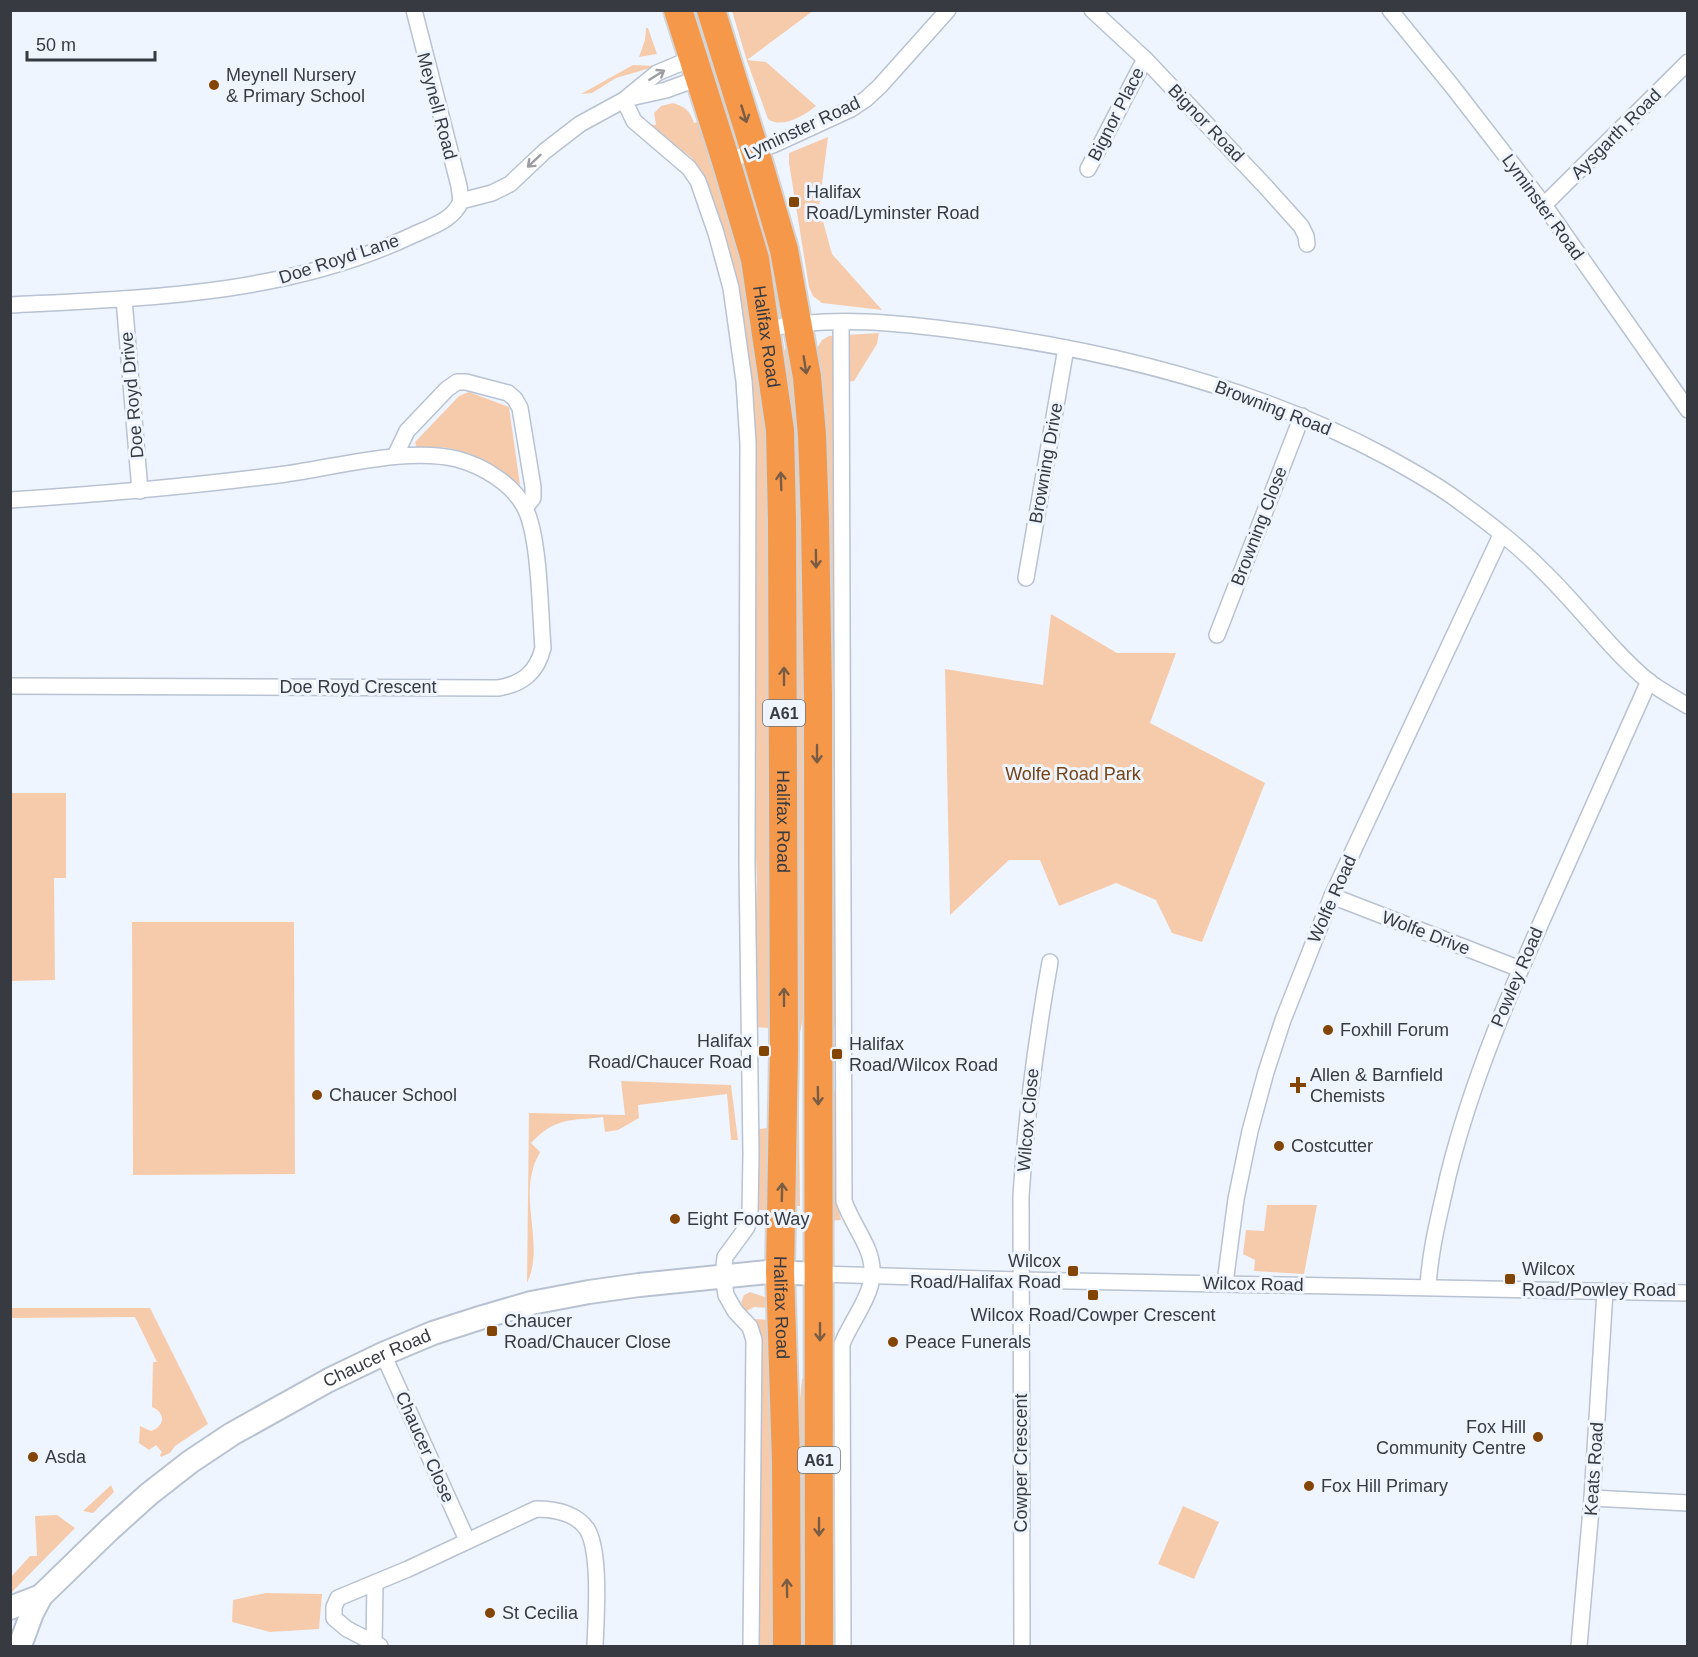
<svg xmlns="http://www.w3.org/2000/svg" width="1698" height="1657" font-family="Helvetica,sans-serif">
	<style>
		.green { fill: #f6cbac }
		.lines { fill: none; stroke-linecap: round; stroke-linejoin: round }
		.street-casing { stroke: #b8c2d1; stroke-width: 18 }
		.secondary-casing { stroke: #b8c2d1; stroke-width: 26 }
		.highway-casing { stroke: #d3d4d5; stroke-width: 32 }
		.street { stroke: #fff; stroke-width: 15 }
		.secondary { stroke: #fff; stroke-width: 22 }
		.highway { stroke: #f5984a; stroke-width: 28 }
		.oneway { stroke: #9b9da0 }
		.oneway2 { stroke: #7a5c44 }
		.poi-dot { fill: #834504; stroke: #eff5ff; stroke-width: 2 }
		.labels { text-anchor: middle; stroke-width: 6; stroke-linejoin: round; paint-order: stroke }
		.shield { fill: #eff5ff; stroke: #6e737a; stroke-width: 1.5 }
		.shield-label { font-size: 16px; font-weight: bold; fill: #373b41 }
		.poi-label { font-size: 18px; fill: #373b41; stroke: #eff5ff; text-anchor: start }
		.street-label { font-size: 18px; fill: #373b41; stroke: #eff5ff }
		.park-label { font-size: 18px; fill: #754316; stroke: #eff5ff }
	</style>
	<rect width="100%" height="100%" fill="#eff5ff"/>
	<g class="green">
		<path d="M732,11H813L747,60L766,62L816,106C804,116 782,129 768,119L747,61Z"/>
		<polygon points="646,28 648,28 657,54 639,57 645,40"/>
		<polygon points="633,65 657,66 616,78 592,93 581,94"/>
		<path d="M673,103C685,107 690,110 694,123L701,121L726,203L762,340L772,513L774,1002L769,1028L753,1027L757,880L750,713L753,457L713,213L692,158L647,124L656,125L654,113L661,106Z"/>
		<polygon points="828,137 819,207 832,254 882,310 822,303 813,296 809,287 789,163 789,153"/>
		<polygon points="750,172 783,287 780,306 777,302 741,183 744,173"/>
		<polygon points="879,333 877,344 854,381 834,383 836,1033 830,1005 816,350 822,340 829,336"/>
		<polygon points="788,345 803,428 807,998 798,1043 800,1206 792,1206 782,354"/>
		<path d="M469,392L509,407L520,485C498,467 470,450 441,447C433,447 425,449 417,449L415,442L459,396Z"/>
		<polygon points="1051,614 1117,653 1176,653 1150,723 1265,783 1202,942 1172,933 1156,900 1116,883 1059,906 1040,860 1009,860 950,915 945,669 1043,685"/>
		<polygon points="11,793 66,793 66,878 54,878 55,980 11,981"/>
		<polygon points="132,922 294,922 295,1174 133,1175"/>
		<path d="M621,1081L731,1085L738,1140H731L727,1094L638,1105L639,1118L618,1130L605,1132L603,1117C569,1121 556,1117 531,1143L540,1152C538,1157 534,1163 533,1169C522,1206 544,1248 527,1283L529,1113L625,1115Z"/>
		<polygon points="835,1091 836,1200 841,1220 829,1221 831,1092"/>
		<polygon points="767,1128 766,1210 756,1210 759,1129"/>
		<polygon points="1267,1205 1317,1205 1304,1274 1254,1271 1255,1260 1243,1254 1246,1230 1264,1231"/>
		<polygon points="750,1292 765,1297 770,1308 754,1307 745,1312 741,1302 744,1295"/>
		<path d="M10,1308H150L208,1424L175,1446L170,1453L161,1457L160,1455L162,1452L156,1445L149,1450L139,1443L140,1426L151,1431C165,1426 166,1413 152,1407L153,1362H157L135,1317L11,1318Z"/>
		<polygon points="755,1319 770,1320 776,1646 760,1646 759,1337 751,1321"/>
		<polygon points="810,1378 810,1646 796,1646 798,1419 802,1379"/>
		<polygon points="830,1433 836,1434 837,1646 829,1646"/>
		<polygon points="111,1485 114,1492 93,1513 83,1511"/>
		<polygon points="1183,1506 1219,1522 1194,1579 1158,1564"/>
		<polygon points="57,1515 75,1528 11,1593 11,1577 30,1556 37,1556 35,1516"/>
		<polygon points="266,1593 322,1594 319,1629 270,1632 232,1622 233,1600"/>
	</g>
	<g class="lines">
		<g class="street-casing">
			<g id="street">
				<polyline points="414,10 459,186 461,201"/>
				<polyline points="1092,10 1145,59 1266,187 1301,226 1306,236 1307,244"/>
				<polyline points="1390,10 1452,86 1544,205 1688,410"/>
				<polyline points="630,98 666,90 699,78"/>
				<polyline points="624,100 634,121 689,168 698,181 716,233 731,288 744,381 748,443 747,863 751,1154 750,1212 747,1227 725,1257 723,1276 726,1295 735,1311 750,1327 754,1340 751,1646"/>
				<polyline points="726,161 773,145 851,109 866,99 880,86 948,10"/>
				<polyline points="1088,169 1145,59"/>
				<polyline points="461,201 492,193 510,184 545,151 580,124 624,100 657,73 693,58"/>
				<polyline points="1544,205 1688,62"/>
				<polyline points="124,299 140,491"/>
				<path d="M10,305C146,298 286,295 411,236C430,227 453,221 461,201"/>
				<path d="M841,322L844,1201C850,1218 860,1232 867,1248C884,1287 855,1311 842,1344L843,1646"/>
				<path d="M766,329C832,315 902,323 968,332C1112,351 1256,387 1385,456C1409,469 1434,483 1456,499C1486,521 1518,545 1544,572C1580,607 1610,649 1648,681C1660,690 1674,698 1688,706"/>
				<polyline points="395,456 407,431 447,389 457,382 466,382 508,393 515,399 520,408 533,487 533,498 525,508"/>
				<path d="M10,500C103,494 194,486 286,474C337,467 407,447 457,459C483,466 513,484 525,508C540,538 540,613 543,648C537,672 523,684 498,688L10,686"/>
				<polyline points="1026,578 1066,348"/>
				<polyline points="1217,635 1302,416"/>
				<polyline points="1332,896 1520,969"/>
				<polyline points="819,1274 1021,1280 1688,1293"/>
				<polyline points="1225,1283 1236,1199 1250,1131 1266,1072 1283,1020 1332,896 1501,535"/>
				<path d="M1428,1287C1430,1249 1440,1213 1448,1176C1472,1079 1512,987 1553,896C1585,825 1617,753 1649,681"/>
				<polyline points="383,1354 467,1540"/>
				<polyline points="1592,1498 1688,1503"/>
				<polyline points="374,1643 375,1583"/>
				<path d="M380,1646L347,1629L334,1618V1607L338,1598L408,1569L536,1509C554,1509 575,1512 587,1529C601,1552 596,1618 595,1646"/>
				<path d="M1022,1646L1021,1196C1026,1117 1036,1040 1050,962"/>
				<polyline points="1579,1646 1592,1498 1605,1291"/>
			</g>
		</g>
		<g class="secondary-casing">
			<g id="secondary">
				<polyline points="10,1608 41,1596"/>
				<path id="s1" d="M21,1643L32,1613L41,1596L109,1530L149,1494L190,1462L232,1434L329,1380L383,1354L433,1333L483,1317L531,1303L589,1292L639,1285L768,1272L819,1274"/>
			</g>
		</g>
		<g class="highway-casing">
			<g id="highway">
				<path id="s2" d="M678,10L726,161L755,259L780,430L782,520L784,1051L780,1271L786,1462L787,1646"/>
				<polyline points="711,10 755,151 784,250 807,377 812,435 815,521 818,696 819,1646"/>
			</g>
		</g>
		<use href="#street" class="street"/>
		<use href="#secondary" class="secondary"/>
		<use href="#highway" class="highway"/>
	</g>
	<defs><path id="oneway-shaft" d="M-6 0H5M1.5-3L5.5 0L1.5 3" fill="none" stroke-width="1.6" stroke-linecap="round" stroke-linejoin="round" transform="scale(1.5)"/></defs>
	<g class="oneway">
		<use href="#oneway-shaft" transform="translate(657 75) rotate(-32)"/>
		<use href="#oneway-shaft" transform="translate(534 161) rotate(137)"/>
	</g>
	<g class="oneway2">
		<use href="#oneway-shaft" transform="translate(744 114) rotate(73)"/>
		<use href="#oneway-shaft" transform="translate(805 365) rotate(81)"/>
		<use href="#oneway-shaft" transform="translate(781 481) rotate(-92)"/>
		<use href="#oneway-shaft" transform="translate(816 559) rotate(89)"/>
		<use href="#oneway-shaft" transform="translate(784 676) rotate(-90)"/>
		<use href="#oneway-shaft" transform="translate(817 754) rotate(90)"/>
		<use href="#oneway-shaft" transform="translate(784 997) rotate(-90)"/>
		<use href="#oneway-shaft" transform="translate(818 1096) rotate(89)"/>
		<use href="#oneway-shaft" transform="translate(782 1192) rotate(-89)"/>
		<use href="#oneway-shaft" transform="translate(820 1332) rotate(90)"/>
		<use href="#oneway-shaft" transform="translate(819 1527) rotate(90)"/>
		<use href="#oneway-shaft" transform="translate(787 1588) rotate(-91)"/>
	</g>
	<g class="poi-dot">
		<circle cx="214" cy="85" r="6"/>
		<rect x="788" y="196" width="12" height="12" rx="3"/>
		<circle cx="1328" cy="1030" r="6"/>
		<rect x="758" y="1045" width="12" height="12" rx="3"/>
		<rect x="831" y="1048" width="12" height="12" rx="3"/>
		<path d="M1295 1076h6v6h6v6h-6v6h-6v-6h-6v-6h6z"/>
		<circle cx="317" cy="1095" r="6"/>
		<circle cx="1279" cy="1146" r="6"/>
		<circle cx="675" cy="1219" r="6"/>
		<rect x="1067" y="1265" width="12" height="12" rx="3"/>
		<rect x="1504" y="1273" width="12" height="12" rx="3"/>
		<rect x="1087" y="1289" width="12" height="12" rx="3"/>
		<rect x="486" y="1325" width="12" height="12" rx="3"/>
		<circle cx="893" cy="1342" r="6"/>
		<circle cx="1538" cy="1437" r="6"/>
		<circle cx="33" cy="1457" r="6"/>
		<circle cx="1309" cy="1486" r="6"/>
		<circle cx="490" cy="1613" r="6"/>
	</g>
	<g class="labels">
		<g class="shield">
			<rect x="763" y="700" width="42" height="26" rx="4.5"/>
			<rect x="798" y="1447" width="42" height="26" rx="4.5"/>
		</g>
		<g class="shield-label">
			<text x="784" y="719">A61</text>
			<text x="819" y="1466">A61</text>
		</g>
		<g class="poi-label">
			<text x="226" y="81">Meynell Nursery<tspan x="226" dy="21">&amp; Primary School</tspan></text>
			<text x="806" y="198">Halifax<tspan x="806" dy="21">Road/Lyminster Road</tspan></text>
			<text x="1340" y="1036">Foxhill Forum</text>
			<text x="752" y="1047" text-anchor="end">Halifax<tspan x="752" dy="21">Road/Chaucer Road</tspan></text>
			<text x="849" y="1050">Halifax<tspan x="849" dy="21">Road/Wilcox Road</tspan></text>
			<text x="1310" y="1081">Allen &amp; Barnfield<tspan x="1310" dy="21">Chemists</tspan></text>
			<text x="329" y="1101">Chaucer School</text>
			<text x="1291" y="1152">Costcutter</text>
			<text x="687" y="1225">Eight Foot Way</text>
			<text x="1061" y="1267" text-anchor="end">Wilcox<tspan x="1061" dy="21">Road/Halifax Road</tspan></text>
			<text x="1522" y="1275">Wilcox<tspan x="1522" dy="21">Road/Powley Road</tspan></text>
			<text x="1093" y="1321" text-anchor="middle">Wilcox Road/Cowper Crescent</text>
			<text x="504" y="1327">Chaucer<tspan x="504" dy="21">Road/Chaucer Close</tspan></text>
			<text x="905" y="1348">Peace Funerals</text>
			<text x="1526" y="1433" text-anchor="end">Fox Hill<tspan x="1526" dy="21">Community Centre</tspan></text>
			<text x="45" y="1463">Asda</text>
			<text x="1321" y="1492">Fox Hill Primary</text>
			<text x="502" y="1619">St Cecilia</text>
		</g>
		<g class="street-label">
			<text transform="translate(437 106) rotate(75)" y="6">Meynell Road</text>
			<text transform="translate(1116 114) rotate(-63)" y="6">Bignor Place</text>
			<text transform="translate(1206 123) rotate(46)" y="6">Bignor Road</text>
			<text transform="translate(802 128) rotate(-25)" y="6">Lyminster Road</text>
			<text transform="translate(1616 134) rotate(-45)" y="6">Aysgarth Road</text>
			<text transform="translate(1543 207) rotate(54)" y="6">Lyminster Road</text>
			<text transform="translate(339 259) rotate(-18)" y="6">Doe Royd Lane</text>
			<text dy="6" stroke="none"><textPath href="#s2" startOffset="339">Halifax Road</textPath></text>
			<text transform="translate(132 395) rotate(-95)" y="6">Doe Royd Drive</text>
			<text transform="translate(1273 408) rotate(21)" y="6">Browning Road</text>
			<text transform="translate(1046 463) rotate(-80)" y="6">Browning Drive</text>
			<text transform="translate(1259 526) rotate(-69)" y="6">Browning Close</text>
			<text x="358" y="693">Doe Royd Crescent</text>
			<text dy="6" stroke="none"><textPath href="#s2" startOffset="825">Halifax Road</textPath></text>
			<text transform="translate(1332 899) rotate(-66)" y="6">Wolfe Road</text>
			<text transform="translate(1426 933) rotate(21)" y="6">Wolfe Drive</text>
			<text transform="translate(1517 977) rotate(-67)" y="6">Powley Road</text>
			<text transform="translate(1028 1120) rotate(-85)" y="6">Wilcox Close</text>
			<text transform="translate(1253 1284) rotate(1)" y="6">Wilcox Road</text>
			<text dy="6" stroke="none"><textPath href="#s2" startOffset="1311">Halifax Road</textPath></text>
			<text dy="6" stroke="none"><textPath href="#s1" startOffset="466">Chaucer Road</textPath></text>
			<text transform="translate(425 1447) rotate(66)" y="6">Chaucer Close</text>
			<text transform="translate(1021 1463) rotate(-90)" y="6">Cowper Crescent</text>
			<text transform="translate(1594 1469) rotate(-86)" y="6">Keats Road</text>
		</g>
		<g class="park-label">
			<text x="1073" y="780">Wolfe Road Park</text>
		</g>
	</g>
	<rect width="1698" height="1657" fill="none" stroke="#373b41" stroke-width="24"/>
	<path d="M27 51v9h128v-9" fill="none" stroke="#373b41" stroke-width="3"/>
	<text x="36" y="51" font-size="18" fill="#373b41" stroke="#eff5ff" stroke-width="4.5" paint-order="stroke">50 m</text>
</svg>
